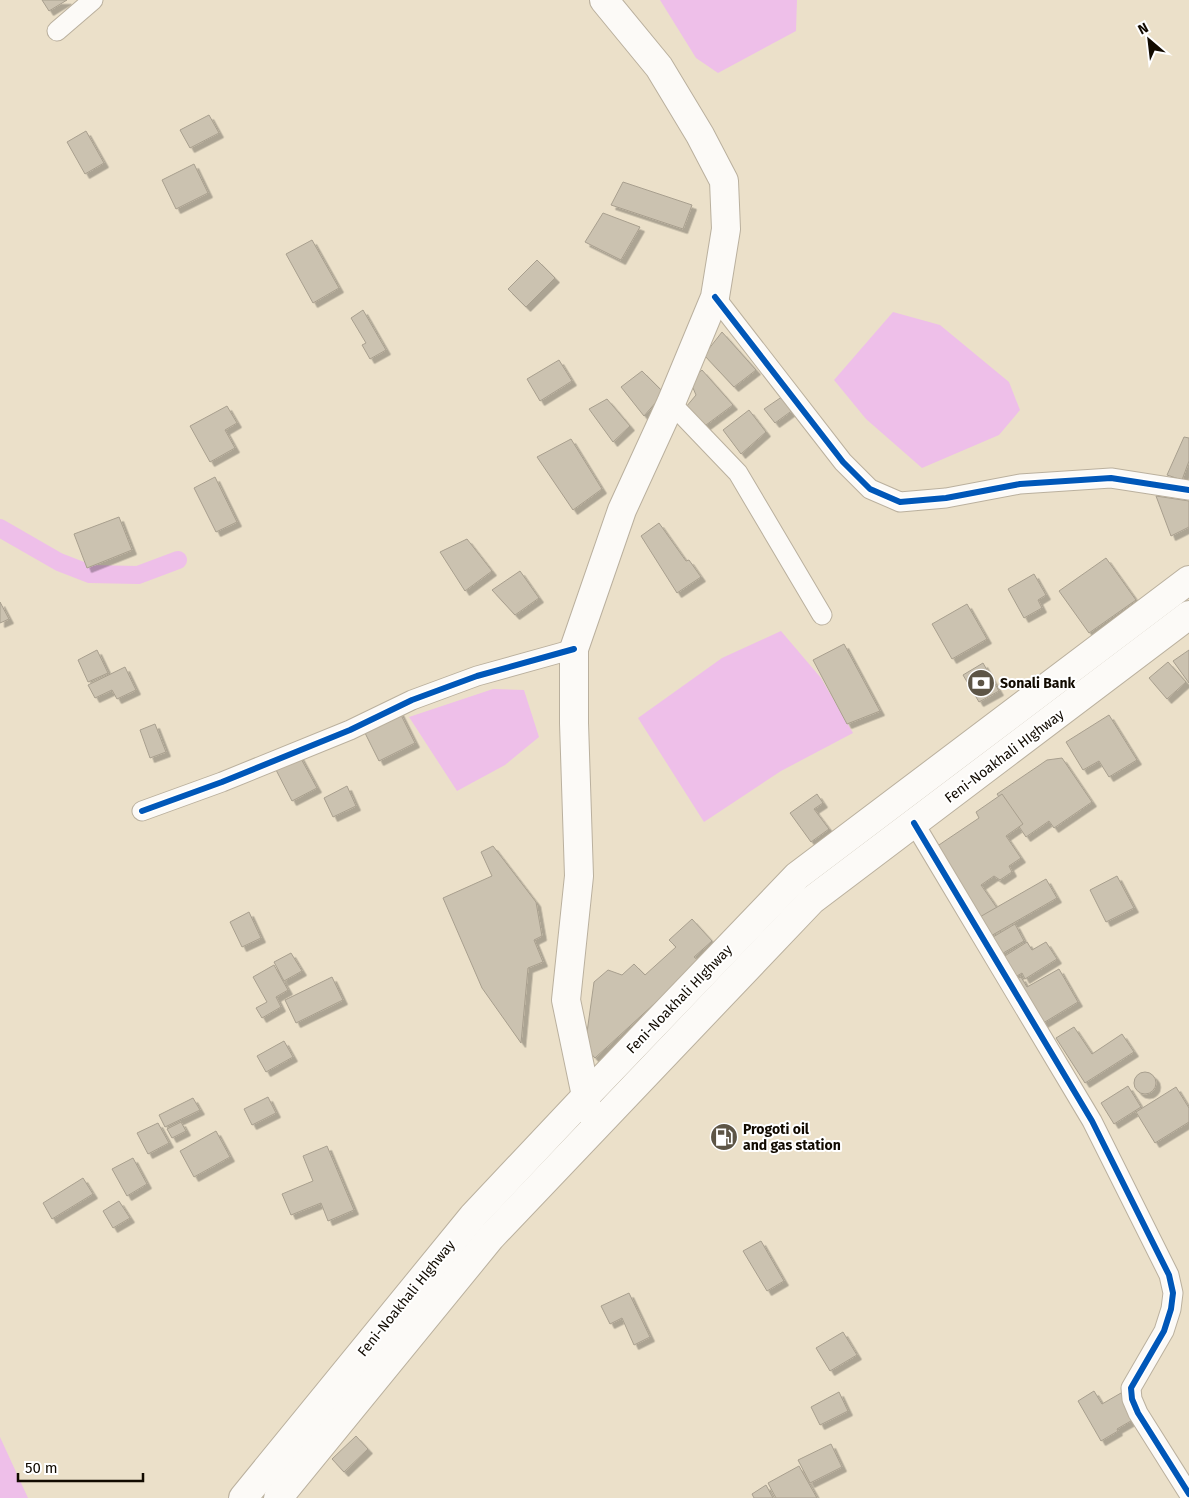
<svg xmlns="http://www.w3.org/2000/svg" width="1189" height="1498" font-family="'Fira Sans',sans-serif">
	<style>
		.water { fill: #eebfe9 }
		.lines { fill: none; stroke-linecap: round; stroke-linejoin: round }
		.canal { stroke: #eebfe9; stroke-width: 18 }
		.building { fill: #cbc2b0; stroke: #a89f8e; filter: url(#shadow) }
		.minor-casing { stroke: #bab09e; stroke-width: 21 }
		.highway-casing { stroke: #bab09e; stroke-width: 30 }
		.minor { stroke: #fcfaf7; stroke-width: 19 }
		.highway { stroke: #fcfaf7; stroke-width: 28 }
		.cycleway-casing { stroke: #fff; stroke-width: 9 }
		.cycleway { stroke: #0057b8; stroke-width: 6 }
		.labels { text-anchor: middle; stroke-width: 4; stroke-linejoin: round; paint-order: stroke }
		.poi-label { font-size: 14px; font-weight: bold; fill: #110a00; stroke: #fff; text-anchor: start }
		.street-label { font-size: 14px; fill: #110a00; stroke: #fff }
	</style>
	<defs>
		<filter id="shadow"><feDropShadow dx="4.5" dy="4.5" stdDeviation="0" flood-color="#0004"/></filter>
	</defs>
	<rect width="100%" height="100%" fill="#ebe0c9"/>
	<g class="water">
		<polygon points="660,0 797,0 796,31 718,73 696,58"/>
		<polygon points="893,312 940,325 1009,382 1020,410 999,435 922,468 866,419 834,380"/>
		<polygon points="781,631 821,678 853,733 781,771 704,822 638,718 722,658"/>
		<polygon points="493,689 524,690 539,737 505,765 457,791 409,717"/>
		<polygon points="0,1437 28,1498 0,1498"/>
	</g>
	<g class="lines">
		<polyline class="canal" points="0,528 59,562 90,574 138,575 178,560"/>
	</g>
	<g class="building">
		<polygon points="42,0 67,0 49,11"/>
		<polygon points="209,115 219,133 190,148 180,130"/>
		<polygon points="86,131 104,163 85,174 67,142"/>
		<polygon points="194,164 208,193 176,209 162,180"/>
		<polygon points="623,182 692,205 683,229 611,205"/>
		<polygon points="603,213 640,227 621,260 585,242"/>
		<polygon points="312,240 339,288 313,303 286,254"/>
		<polygon points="537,260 555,278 526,307 508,289"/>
		<polygon points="363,310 386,350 370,359 362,345 366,343 351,318"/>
		<polygon points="722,332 756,370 734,387 704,355"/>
		<polygon points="559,360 572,381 540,401 527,379"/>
		<polygon points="702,370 733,405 702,428 686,407 696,395 690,381"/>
		<polygon points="642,371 664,393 644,416 621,387"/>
		<polygon points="789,392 797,407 775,423 764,409"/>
		<polygon points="607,399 630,426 613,442 589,409"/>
		<polygon points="227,406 237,423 225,430 235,448 210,462 190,426"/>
		<polygon points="749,410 766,432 741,454 723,430"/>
		<polygon points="1184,437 1189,438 1189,461 1182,480 1167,475"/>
		<polygon points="571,439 602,489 573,510 537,457"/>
		<polygon points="215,477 237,522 216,532 194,488"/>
		<polygon points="1156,496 1189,501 1189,527 1171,536"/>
		<polygon points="119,517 132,550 87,568 74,534"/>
		<polygon points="659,523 686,561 689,560 701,577 677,593 641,536"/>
		<polygon points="467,539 492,571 465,591 440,552"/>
		<polygon points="1106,558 1136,600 1089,633 1059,591"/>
		<polygon points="520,571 539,598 515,615 492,590"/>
		<polygon points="1034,574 1046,595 1038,600 1042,608 1024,618 1008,589"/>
		<polygon points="0,602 9,619 0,623"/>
		<polygon points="967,604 987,639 952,659 932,624"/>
		<polygon points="844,644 880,711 847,724 813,660"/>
		<polygon points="97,650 108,673 88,682 78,660"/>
		<polygon points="1189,650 1189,683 1173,661"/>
		<polygon points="1168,662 1186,682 1167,699 1149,678"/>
		<polygon points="983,663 999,691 979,702 963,675"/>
		<polygon points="125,667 136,690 117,699 112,690 95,698 88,685"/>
		<polygon points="399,711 415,743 379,761 363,729"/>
		<polygon points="1109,715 1137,760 1109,777 1099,761 1083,770 1066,742"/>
		<polygon points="155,724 166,752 150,758 140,730"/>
		<polygon points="298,753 317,788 292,801 274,766"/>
		<polygon points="1062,758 1092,802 1054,828 1049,821 1026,837 997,794 1047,760"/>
		<polygon points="347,786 356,806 333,817 324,798"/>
		<polygon points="817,794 823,803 814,809 829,829 811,842 790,813"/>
		<polygon points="1002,794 1023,824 1006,836 1021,858 1009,866 1012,872 1000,880 994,876 981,885 997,908 974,923 927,853 979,818 976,812"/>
		<polygon points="493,846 536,902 542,936 534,940 543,962 528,968 521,1043 482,988 443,898 492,876 481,852"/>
		<polygon points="1117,876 1134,908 1106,922 1090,890"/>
		<polygon points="1046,879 1057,898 989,937 978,918"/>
		<polygon points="249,912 261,938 242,947 230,922"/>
		<polygon points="692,919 712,941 694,957 700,962 595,1058 585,1047 594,982 608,970 622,975 634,964 645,975 676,947 669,940"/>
		<polygon points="1015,924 1024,941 998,956 988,940"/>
		<polygon points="1027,942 1032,950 1046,942 1057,959 1025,979 1022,973 1012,979 1000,959"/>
		<polygon points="291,953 302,971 284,981 274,962"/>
		<polygon points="274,965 288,990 276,997 281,1007 262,1018 256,1008 267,1002 253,977"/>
		<polygon points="1059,969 1078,1002 1040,1025 1016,979 1021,977 1027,987"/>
		<polygon points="332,977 343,1000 296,1023 285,1000"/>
		<polygon points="1074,1027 1092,1054 1122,1034 1134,1052 1085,1083 1056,1038"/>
		<polygon points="284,1041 293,1057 266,1072 257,1056"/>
		<circle cx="1145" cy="1083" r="11"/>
		<polygon points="1128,1086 1141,1107 1114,1124 1101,1103"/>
		<polygon points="1176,1087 1189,1108 1189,1122 1155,1143 1136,1112"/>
		<polygon points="268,1097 276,1113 252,1125 244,1109"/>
		<polygon points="193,1098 200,1110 165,1127 159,1115"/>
		<polygon points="181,1122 186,1131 172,1138 167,1129"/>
		<polygon points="158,1123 169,1143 148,1154 137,1133"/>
		<polygon points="216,1131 230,1157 194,1177 180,1151"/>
		<polygon points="327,1146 354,1210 328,1221 321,1203 291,1215 282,1194 313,1181 303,1156"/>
		<polygon points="133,1158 147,1184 127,1196 112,1169"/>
		<polygon points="83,1178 93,1194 52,1219 43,1203"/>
		<polygon points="119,1201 130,1218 113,1228 103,1211"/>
		<polygon points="761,1241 784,1281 767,1291 743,1251"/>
		<polygon points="629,1293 650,1337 634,1345 622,1318 610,1324 601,1306"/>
		<polygon points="843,1332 857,1355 830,1371 816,1348"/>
		<polygon points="1094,1391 1102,1404 1121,1393 1136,1418 1117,1429 1118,1431 1101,1441 1078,1401"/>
		<polygon points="839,1392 848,1411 820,1425 811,1407"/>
		<polygon points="356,1436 368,1449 344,1472 332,1459"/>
		<polygon points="831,1444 842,1467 810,1483 798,1460"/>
		<polygon points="799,1466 817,1498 776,1498 768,1483"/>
		<polygon points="766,1485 773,1498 754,1498 752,1494"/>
	</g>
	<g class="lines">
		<g class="minor-casing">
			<g id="minor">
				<polyline points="57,31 93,0"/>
				<polyline points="715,297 843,462 870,489 900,502 946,498 1020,484 1111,478 1189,490"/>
				<polyline points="671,403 738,473 822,615"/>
				<polyline points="142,811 222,782 350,730 412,700 477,676 574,649"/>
				<polyline points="914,823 1092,1121 1169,1275 1173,1293 1171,1309 1164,1331 1131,1388 1132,1399 1138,1413 1189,1494"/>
			</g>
		</g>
		<g class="highway-casing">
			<g id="highway">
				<polyline points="586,1109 586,1096 566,1000 579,876 574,723 574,649 622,510 671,403 715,297 726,229 724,181 700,135 659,67 604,0"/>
				<polyline points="243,1498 473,1216 586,1096 797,876 1189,580"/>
				<polyline points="278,1498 491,1237 812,900 1189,615"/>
			</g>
		</g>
		<use href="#minor" class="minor"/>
		<use href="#highway" class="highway"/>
		<g class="cycleway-casing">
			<g id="cycleway">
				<polyline points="715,297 843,462 870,489 900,502 946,498 1020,484 1111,478 1189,490"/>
				<polyline points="142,811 222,782 350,730 412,700 477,676 574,649"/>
				<polyline points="914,823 1092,1121 1169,1275 1173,1293 1171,1309 1164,1331 1131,1388 1132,1399 1138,1413 1189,1494"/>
			</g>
		</g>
		<use href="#cycleway" class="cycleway"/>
	</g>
	<defs>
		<g id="bank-disc" transform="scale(1.4375)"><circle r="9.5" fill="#5d5546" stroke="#fff"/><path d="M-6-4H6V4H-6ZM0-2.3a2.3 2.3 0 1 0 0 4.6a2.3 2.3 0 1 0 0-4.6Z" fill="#fff"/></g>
		<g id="fuel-disc" transform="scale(1.4375)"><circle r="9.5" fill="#5d5546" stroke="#fff"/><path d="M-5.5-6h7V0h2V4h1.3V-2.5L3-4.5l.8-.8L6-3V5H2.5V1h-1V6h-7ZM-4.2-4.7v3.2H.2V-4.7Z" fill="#fff"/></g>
	</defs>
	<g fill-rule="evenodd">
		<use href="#bank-disc" x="981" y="683"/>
		<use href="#fuel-disc" x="724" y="1137"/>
	</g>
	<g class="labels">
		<g class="poi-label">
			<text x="1000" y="688">Sonali Bank</text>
			<text x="743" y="1134">Progoti oil<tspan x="743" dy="16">and gas station</tspan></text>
		</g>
		<g class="street-label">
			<text transform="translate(1004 756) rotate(-37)" y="5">Feni-Noakhali HIghway</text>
			<text transform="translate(679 999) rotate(-46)" y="5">Feni-Noakhali HIghway</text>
			<text transform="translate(406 1298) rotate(-51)" y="5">Feni-Noakhali HIghway</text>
		</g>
	</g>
	<g transform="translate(1149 40) rotate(332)" stroke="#ffffff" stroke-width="4" paint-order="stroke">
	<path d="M0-4L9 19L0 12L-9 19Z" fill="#110a00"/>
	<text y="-8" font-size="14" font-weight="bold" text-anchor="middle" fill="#110a00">N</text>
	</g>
	<path d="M18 1473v8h125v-8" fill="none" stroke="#110a00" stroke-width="2.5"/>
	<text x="25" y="1473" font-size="15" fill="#110a00" stroke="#ffffff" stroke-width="4" paint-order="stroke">50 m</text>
</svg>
